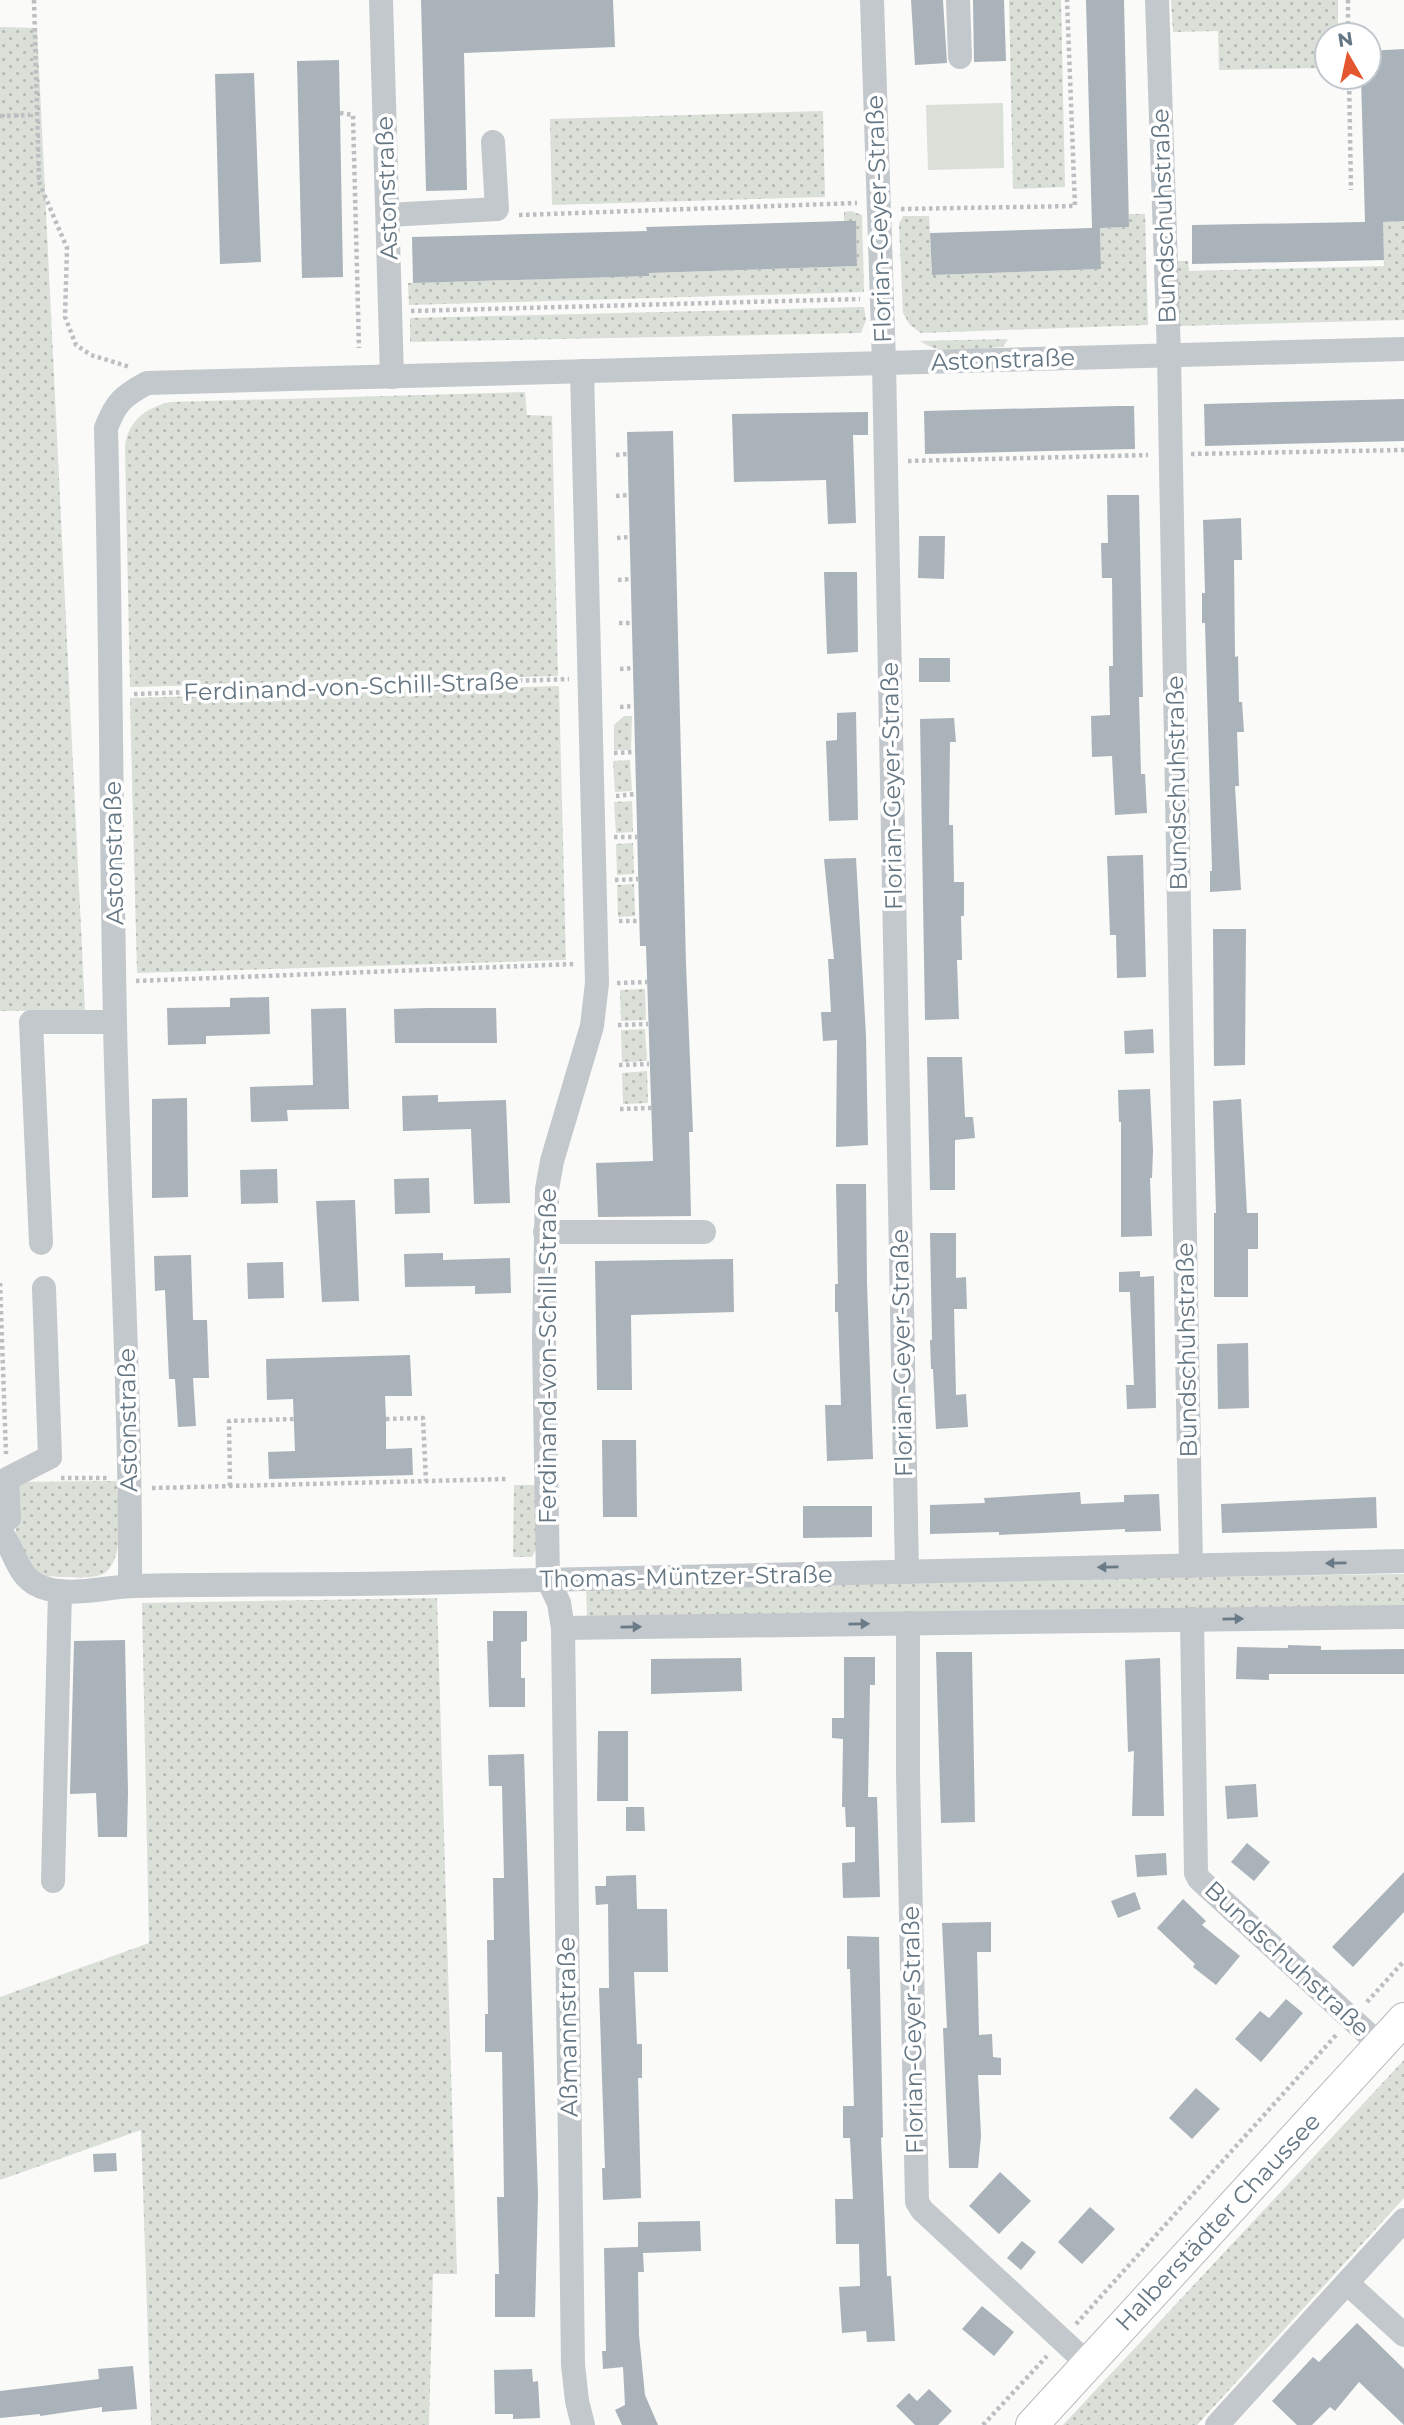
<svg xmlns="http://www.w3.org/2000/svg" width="1404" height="2425" font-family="Montserrat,sans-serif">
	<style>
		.grass { fill: url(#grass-dots) }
		.park { fill: #dadfd7 }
		.building { fill: #aab3b9 }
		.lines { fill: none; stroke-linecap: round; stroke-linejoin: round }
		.major-casing { stroke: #b5babe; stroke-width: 34 }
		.path { stroke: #bbbfc2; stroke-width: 4.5; stroke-dasharray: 3.5 3.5; stroke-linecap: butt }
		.minor { stroke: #c3c8cc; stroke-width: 24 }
		.major { stroke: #fff; stroke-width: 32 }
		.oneway { fill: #6a7a87 }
		.labels { text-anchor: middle; stroke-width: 7; stroke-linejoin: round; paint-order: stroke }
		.street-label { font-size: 24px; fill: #657683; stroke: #fff }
	</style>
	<defs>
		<pattern id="grass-dots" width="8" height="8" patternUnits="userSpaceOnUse" patternTransform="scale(1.75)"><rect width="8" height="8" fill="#dadfd7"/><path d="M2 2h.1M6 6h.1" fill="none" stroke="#b4b9b4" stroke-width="1.8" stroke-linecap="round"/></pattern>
	</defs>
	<rect width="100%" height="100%" fill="#fafaf8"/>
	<g class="grass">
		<polygon points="1009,0 1061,0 1065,187 1013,189"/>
		<polygon points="1171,0 1338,0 1338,35 1327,35 1327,68 1219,70 1218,31 1173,32"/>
		<polygon points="0,27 37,28 85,1010 0,1011"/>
		<polygon points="823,111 825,197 552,205 550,119"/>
		<polygon points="851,211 862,215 864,292 409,305 408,283 648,276 649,273 857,266 856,222 844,221 844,212"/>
		<polygon points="1129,214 1145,214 1148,325 921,333 910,325 903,313 899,224 903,216 929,216 932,275 1101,269 1100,228 1129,227"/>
		<polygon points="1404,221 1404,320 1178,326 1176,261 1188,261 1189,271 1384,266 1383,222"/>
		<polygon points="864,307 866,320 861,333 410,342 410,318"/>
		<path d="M1008,339L1003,347C978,348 941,357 920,341Z"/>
		<path d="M525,392L527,415L552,416L558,676L130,687L125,448C127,422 145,408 170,402Z"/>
		<polygon points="559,686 566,960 137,973 130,698"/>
		<polygon points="624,716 632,716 631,750 614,750 614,725"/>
		<polygon points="630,760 632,791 615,792 613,761"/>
		<polygon points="632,801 633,832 616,833 614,802"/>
		<polygon points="633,843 634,874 617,875 616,844"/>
		<polygon points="634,884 635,916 618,917 617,885"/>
		<polygon points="645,989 646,1020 621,1021 620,990"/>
		<polygon points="645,1029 647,1061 622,1062 621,1030"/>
		<polygon points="647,1071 648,1103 623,1104 622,1073"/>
		<path d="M117,1481C117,1504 127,1561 103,1574C94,1578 81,1578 71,1577C58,1577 46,1577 34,1574L16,1546L15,1482Z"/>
		<polygon points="514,1485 536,1485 536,1549 532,1557 513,1557"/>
		<polygon points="1404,1574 1404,1607 587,1619 586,1586"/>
		<polygon points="437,1598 457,2274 433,2274 429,2425 151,2425 141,2130 0,2180 0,1997 149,1943 142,1603"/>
		<polygon points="1404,2060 1404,2198 1197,2425 1063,2425"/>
	</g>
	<polygon class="park" points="1003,103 1004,168 928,170 926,105"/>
	<g class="building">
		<polygon points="421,0 613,0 615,47 464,53 467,190 426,191"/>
		<polygon points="911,0 943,0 947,63 915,65"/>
		<polygon points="973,0 1004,0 1006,61 974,62"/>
		<polygon points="1086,0 1124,0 1129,227 1100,228 1101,269 932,275 930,233 1092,228"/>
		<polygon points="1404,49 1404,221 1383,222 1384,260 1192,264 1192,225 1365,222 1361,77 1369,77 1369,51"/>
		<polygon points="339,60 343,277 302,278 297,61"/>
		<polygon points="254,73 261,262 220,264 215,74"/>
		<polygon points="844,221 856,221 857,266 649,273 649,276 413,283 412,237 647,231 646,227"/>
		<polygon points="1404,399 1404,441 1205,446 1204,404"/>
		<polygon points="1118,406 1134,406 1135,449 925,454 924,411"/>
		<polygon points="868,412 868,435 853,435 856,523 828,524 826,480 734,482 732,414"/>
		<polygon points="673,431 686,964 693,1132 689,1132 691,1216 598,1217 596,1163 653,1161 646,946 640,946 627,432"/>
		<polygon points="1107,495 1139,495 1143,697 1139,697 1141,774 1145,774 1147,813 1115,815 1112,756 1092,757 1091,716 1110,715 1109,666 1113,666 1112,578 1102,578 1101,543 1108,543"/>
		<polygon points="1241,518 1242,560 1234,560 1235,657 1238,656 1239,702 1242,702 1244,732 1237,732 1239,786 1235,786 1241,890 1210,892 1210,871 1212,871 1209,762 1205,623 1202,623 1202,593 1205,593 1203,520"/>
		<polygon points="919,536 945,536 944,579 918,578"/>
		<polygon points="824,572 857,572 858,652 827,654"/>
		<rect x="919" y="658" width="31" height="24"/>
		<polygon points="856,712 858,820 829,821 826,741 837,740 837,713"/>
		<polygon points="954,718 956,742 950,742 949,825 953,825 954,882 964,882 964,916 961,916 962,960 957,960 959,1019 925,1020 920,719"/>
		<polygon points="1143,855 1146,977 1117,978 1116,935 1110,935 1107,856"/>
		<polygon points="856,858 866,1036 868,1145 836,1147 837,1040 823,1041 821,1012 831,1012 828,959 834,959 824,859"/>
		<polygon points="1213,929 1246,929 1245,1065 1214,1066"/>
		<polygon points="269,997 270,1034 206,1036 206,1044 168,1045 167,1008 230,1007 230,998"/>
		<polygon points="346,1008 349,1109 287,1110 288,1121 251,1122 250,1087 313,1085 311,1009"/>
		<polygon points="429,1008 496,1008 497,1043 395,1043 394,1009"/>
		<polygon points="1153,1029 1154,1053 1125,1054 1124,1031"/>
		<polygon points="927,1057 962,1057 965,1117 973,1117 975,1138 955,1140 955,1190 930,1190"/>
		<polygon points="1150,1089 1153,1150 1152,1178 1150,1178 1152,1236 1121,1237 1121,1122 1119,1122 1118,1090"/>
		<polygon points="438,1095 438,1102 506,1100 510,1203 474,1204 471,1129 403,1131 402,1096"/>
		<polygon points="187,1098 188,1197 152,1198 152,1099"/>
		<polygon points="1241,1099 1247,1213 1258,1213 1258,1249 1248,1249 1248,1297 1214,1297 1214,1213 1216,1213 1213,1101"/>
		<polygon points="277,1169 278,1203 241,1204 240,1170"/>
		<polygon points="429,1178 430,1213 395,1214 394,1179"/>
		<polygon points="836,1184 866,1184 867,1283 873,1459 827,1461 825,1405 841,1405 838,1312 835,1312 835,1284 838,1284"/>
		<polygon points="355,1200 359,1301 322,1302 316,1201"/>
		<polygon points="930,1233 956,1233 956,1278 966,1277 967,1309 954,1309 956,1395 966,1394 968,1427 936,1429 933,1369 931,1369 930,1340 932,1340"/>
		<polygon points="443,1253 443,1260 510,1258 511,1293 475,1294 475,1286 405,1287 404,1254"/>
		<polygon points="191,1255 193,1320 207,1320 209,1378 193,1378 196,1426 178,1427 175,1379 169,1379 165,1290 155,1291 154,1256"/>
		<polygon points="733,1259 734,1312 631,1315 632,1390 597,1390 595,1261"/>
		<polygon points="283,1262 284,1298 248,1299 247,1263"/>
		<polygon points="1140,1271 1140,1277 1154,1276 1156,1408 1127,1409 1126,1385 1134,1385 1130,1292 1119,1292 1119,1272"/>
		<polygon points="1248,1343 1249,1408 1218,1409 1217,1344"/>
		<polygon points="410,1355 412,1396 385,1396 386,1419 386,1449 412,1448 413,1475 269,1479 268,1452 295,1451 293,1399 267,1400 266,1359"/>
		<polygon points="602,1440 636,1440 637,1517 603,1517"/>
		<polygon points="1080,1492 1081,1504 1124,1502 1124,1495 1159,1494 1161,1531 1125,1532 1125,1529 999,1535 999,1532 930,1534 930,1505 985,1503 984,1498"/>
		<polygon points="1376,1497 1377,1528 1222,1533 1221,1504"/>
		<polygon points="803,1506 872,1506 872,1537 803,1538"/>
		<polygon points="493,1611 527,1611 527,1641 521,1642 521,1678 525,1678 525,1707 489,1707 487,1641 493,1641"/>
		<polygon points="125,1640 128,1793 127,1837 98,1837 96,1793 70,1794 74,1641"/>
		<polygon points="1288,1645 1321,1646 1321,1650 1404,1649 1404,1674 1269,1674 1269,1680 1236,1679 1237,1647 1288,1648"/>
		<polygon points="936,1652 972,1652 975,1822 941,1823"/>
		<polygon points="844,1657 875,1657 875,1685 870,1685 868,1797 877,1797 880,1897 843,1898 842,1863 855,1862 855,1827 846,1827 845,1807 842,1807 843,1739 832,1738 832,1718 844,1718"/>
		<polygon points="741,1658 742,1691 651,1694 651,1659"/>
		<polygon points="1160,1658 1164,1816 1132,1816 1134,1751 1128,1752 1125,1660"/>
		<polygon points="598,1731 628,1731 628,1801 597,1801"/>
		<polygon points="524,1754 538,2196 535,2317 495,2317 495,2274 499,2274 497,2197 504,2197 502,2052 485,2052 485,2014 488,2014 487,1940 494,1940 493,1878 504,1878 502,1786 489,1786 488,1755"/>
		<polygon points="1256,1784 1258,1817 1227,1819 1225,1786"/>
		<polygon points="626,1807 644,1807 645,1831 626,1831"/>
		<polygon points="1247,1843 1270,1862 1254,1881 1231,1862"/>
		<polygon points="1166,1853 1167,1875 1137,1877 1135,1855"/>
		<polygon points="1404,1872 1404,1912 1353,1967 1332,1947"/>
		<polygon points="636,1875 637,1909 667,1909 668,1972 634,1972 637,2044 642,2044 642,2078 638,2078 641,2198 603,2200 602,2168 605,2168 599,1988 609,1988 608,1904 596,1905 595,1886 606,1886 606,1876"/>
		<polygon points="1135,1892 1141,1909 1118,1918 1111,1901"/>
		<polygon points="1183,1899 1206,1921 1202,1925 1240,1956 1216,1985 1193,1967 1195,1964 1157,1928"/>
		<polygon points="991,1922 991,1952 977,1952 979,2035 992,2034 993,2057 1001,2058 1001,2075 978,2075 981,2136 978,2168 949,2168 943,2028 947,2028 942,1923"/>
		<polygon points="847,1936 879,1937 883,2137 881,2138 887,2276 891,2276 895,2341 867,2342 866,2331 842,2333 839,2287 860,2286 859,2244 836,2244 835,2199 853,2199 850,2138 843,2138 843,2106 854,2106 850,1969 847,1969"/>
		<polygon points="1286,1999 1303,2013 1261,2062 1235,2039 1260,2011 1269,2018"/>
		<polygon points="1196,2088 1220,2109 1192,2139 1169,2118"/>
		<polygon points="116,2153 117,2171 94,2172 93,2154"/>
		<polygon points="1000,2172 1031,2201 999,2234 969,2206"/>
		<polygon points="1090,2207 1115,2229 1082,2264 1058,2242"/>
		<polygon points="700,2221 701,2251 643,2253 644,2272 638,2272 639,2335 645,2395 658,2425 622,2425 615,2410 625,2405 623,2367 603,2369 602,2351 606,2351 604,2248 638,2247 638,2222"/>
		<polygon points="1022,2241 1036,2252 1021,2270 1007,2258"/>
		<polygon points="982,2306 1014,2332 994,2356 962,2329"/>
		<polygon points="1357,2323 1404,2369 1404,2425 1359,2382 1335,2411 1330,2407 1312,2425 1297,2425 1272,2401 1313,2357 1319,2362"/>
		<polygon points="133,2366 137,2409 102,2412 102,2407 40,2416 40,2414 0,2418 0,2391 99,2379 98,2369"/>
		<polygon points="532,2369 533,2382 538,2381 540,2418 513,2419 513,2414 495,2414 494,2370"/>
		<polygon points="929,2389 952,2411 938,2425 915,2425 896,2406 909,2393 917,2401"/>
	</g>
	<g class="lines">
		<g class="major-casing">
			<polyline id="major" points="1032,2425 1404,2019"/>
		</g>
		<g class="path">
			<polyline points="34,0 39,182 67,248 65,317 76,345 91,355 130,367"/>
			<polyline points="1348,0 1348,35"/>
			<polyline points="1349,77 1351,190"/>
			<polyline points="340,113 353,115 359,348"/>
			<polyline points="0,116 30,115"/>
			<polyline points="901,209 1075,206 1067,0"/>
			<polyline points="519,215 857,203"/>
			<polyline points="411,311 860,299"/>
			<polyline points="1191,454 1404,450"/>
			<polyline points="616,455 627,454"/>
			<polyline points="908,461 1148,455"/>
			<polyline points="616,496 628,495"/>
			<polyline points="617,538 629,537"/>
			<polyline points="618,580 630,579"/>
			<polyline points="619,623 631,623"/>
			<polyline points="620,669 633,668"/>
			<polyline points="134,694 569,679"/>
			<polyline points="620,707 634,706"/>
			<polyline points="614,753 635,752"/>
			<polyline points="616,796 636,794"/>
			<polyline points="614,837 637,837"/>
			<polyline points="615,880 638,879"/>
			<polyline points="619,921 639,921"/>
			<polyline points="136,981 574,964"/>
			<polyline points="617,983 647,982"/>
			<polyline points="618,1025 648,1024"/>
			<polyline points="619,1065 649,1064"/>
			<polyline points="620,1109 651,1108"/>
			<polyline points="0,1283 6,1454"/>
			<polyline points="386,1419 423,1418 426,1481"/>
			<polyline points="61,1478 109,1478"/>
			<polyline points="230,1486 229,1421 294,1419"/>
			<polyline points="152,1488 506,1479"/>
			<polyline points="1367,2002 1404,1961"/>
			<polyline points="1076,2324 1337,2034"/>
			<polyline points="983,2425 1047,2356"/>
		</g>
		<g class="minor">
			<polyline points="381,0 392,377"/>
			<polyline points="872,0 884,363 907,1572"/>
			<polyline points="958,0 960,57"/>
			<polyline points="1157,0 1169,355 1191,1566"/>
			<polyline points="388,215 497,209 493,142"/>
			<polyline points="582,371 597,983 592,1026 552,1161 547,1189 544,1339 548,1580 559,1603 563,1628 573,2365 577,2401 583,2425"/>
			<polyline points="545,1232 704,1232"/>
			<polyline points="41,1243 31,1022 115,1022"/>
			<polyline points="0,1525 9,1518 7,1479 50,1457 44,1288"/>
			<path d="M0,1531C17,1552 16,1582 48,1589C75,1596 106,1587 134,1586C228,1584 322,1585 415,1583C745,1575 1074,1568 1404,1561"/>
			<path d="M130,1586C131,1398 119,1210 115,1022C111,824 111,626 106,428C116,402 123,396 147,383L1404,349"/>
			<polyline points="1192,1619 1196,1873 1199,1879 1380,2045"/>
			<polyline points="908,1623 908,1774 917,2202 922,2210 1087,2363"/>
			<polyline points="563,1628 1404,1617"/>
			<polyline points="53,1881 60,1591"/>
			<polyline points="1347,2283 1404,2335"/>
			<polyline points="1217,2425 1404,2220"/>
		</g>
		<use href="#major" class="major"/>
	</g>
	<defs><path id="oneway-solid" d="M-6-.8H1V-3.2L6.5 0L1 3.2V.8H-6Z" transform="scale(1.75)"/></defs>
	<g class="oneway">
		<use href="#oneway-solid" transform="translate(1336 1563) rotate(179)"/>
		<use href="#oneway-solid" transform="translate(1108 1567) rotate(179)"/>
		<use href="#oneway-solid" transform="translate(1233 1619) rotate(-1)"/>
		<use href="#oneway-solid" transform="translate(859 1624) rotate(-1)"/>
		<use href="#oneway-solid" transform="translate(631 1627) rotate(-1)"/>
	</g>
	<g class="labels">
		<g class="street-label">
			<text transform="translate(387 188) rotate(-92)" y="8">Astonstraße</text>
			<text transform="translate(1164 216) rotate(-92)" y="8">Bundschuhstraße</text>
			<text transform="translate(879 219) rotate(-92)" y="8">Florian-Geyer-Straße</text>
			<text transform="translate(1003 360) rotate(-2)" y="8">Astonstraße</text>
			<text transform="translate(351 687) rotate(-2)" y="8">Ferdinand-von-Schill-Straße</text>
			<text transform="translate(1177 783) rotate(-91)" y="8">Bundschuhstraße</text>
			<text transform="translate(892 786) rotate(-91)" y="8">Florian-Geyer-Straße</text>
			<text transform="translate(114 853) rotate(-91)" y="8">Astonstraße</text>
			<text transform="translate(1187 1350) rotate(-91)" y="8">Bundschuhstraße</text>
			<text transform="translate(902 1353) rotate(-91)" y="8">Florian-Geyer-Straße</text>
			<text transform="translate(548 1356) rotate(-90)" y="8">Ferdinand-von-Schill-Straße</text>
			<text transform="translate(128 1420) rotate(-91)" y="8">Astonstraße</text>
			<text transform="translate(686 1577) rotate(-1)" y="8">Thomas-Müntzer-Straße</text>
			<text transform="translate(1287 1959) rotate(43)" y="8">Bundschuhstraße</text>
			<text transform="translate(568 2027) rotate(-91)" y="8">Aßmannstraße</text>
			<text transform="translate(913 2030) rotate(-91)" y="8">Florian-Geyer-Straße</text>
			<text transform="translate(1218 2222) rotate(-47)" y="8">Halberstädter Chaussee</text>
		</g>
	</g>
	<g transform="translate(1348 56) rotate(351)"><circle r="33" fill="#ffffff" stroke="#c1c8cd" stroke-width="2"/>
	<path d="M0-5L12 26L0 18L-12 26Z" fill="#e4572e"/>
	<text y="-10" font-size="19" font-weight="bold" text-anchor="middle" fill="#657683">N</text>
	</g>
</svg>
